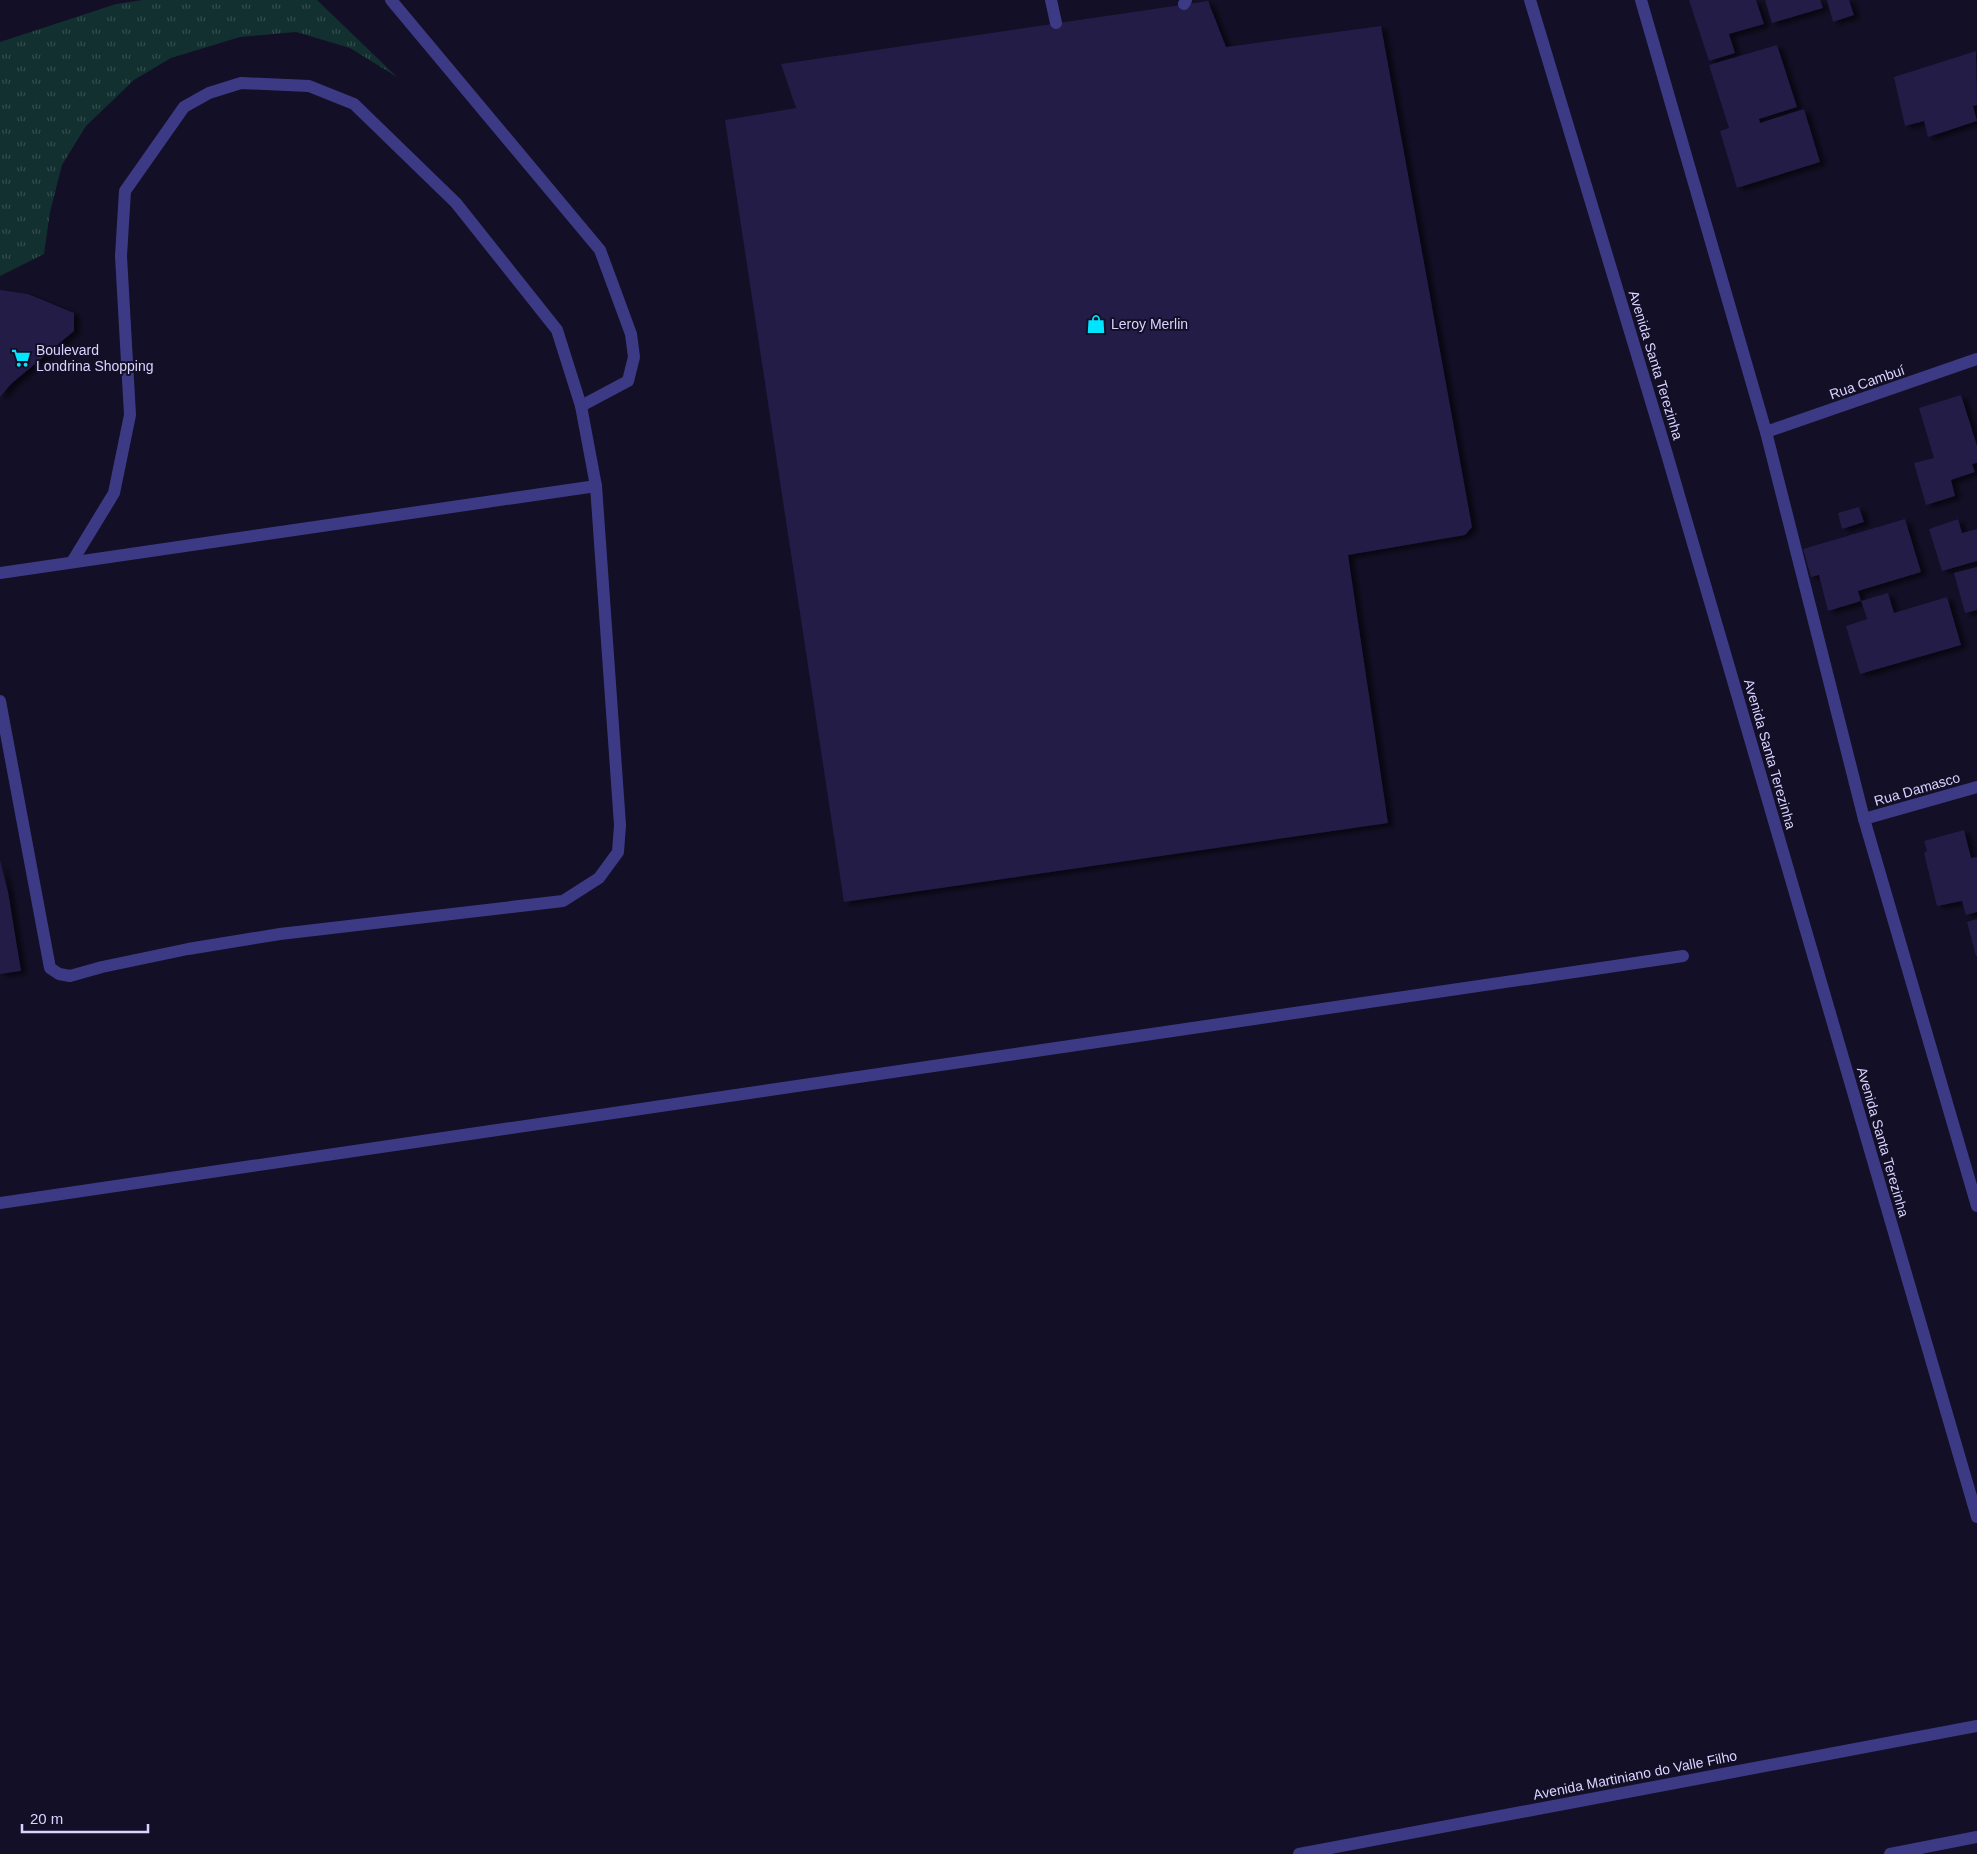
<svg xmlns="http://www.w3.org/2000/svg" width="1977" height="1854" font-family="Arial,sans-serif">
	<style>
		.grass { fill: url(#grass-tufts) }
		.building { fill: #241b47; filter: url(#shadow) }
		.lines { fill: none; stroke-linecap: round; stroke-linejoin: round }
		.minor { stroke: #3d3a85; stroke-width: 12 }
		.labels { text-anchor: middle; stroke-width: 4; stroke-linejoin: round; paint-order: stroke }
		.poi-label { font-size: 14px; fill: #d9d4ff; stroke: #130f26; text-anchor: start }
		.street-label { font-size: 14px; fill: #d9d4ff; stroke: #130f26 }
	</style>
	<defs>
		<pattern id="grass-tufts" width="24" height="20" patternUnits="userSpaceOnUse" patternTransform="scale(1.25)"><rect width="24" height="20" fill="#12302f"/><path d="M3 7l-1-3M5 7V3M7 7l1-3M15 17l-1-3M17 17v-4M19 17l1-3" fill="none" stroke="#344d4e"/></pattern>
		<filter id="shadow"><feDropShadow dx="5.5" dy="3" stdDeviation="2.5" flood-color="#0009"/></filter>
	</defs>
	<rect width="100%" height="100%" fill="#130f26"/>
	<polygon class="grass" points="143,0 317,0 397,77 350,48 296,32 240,37 171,58 134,80 86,126 62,165 50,212 44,254 0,276 0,42 116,4"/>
	<g class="building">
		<polygon points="1689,0 1756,0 1764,24 1729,34 1735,53 1709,61"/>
		<polygon points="1765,0 1820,0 1823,8 1772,23"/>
		<polygon points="1827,0 1849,0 1854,15 1833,22"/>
		<polygon points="1208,1 1226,47 1381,26 1472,527 1465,535 1348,555 1388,823 844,902 725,120 796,108 781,64"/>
		<polygon points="1777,45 1797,107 1759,119 1760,123 1804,109 1820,162 1737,188 1720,131 1729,128 1709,65"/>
		<polygon points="1976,51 1977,105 1973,106 1977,121 1928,137 1924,121 1905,126 1894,77"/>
		<polygon points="0,290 28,294 74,313 74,331 11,384 0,397"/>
		<polygon points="1961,395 1977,446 1977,463 1972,464 1975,472 1951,480 1955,496 1926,505 1914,463 1934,458 1919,408"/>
		<polygon points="1859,507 1864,522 1842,529 1838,513"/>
		<polygon points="1905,519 1921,572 1858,591 1861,601 1828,611 1819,575 1811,577 1803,549"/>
		<polygon points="1958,519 1962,533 1977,529 1977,561 1942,571 1929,529"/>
		<polygon points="1977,567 1977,610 1965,613 1954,573"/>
		<polygon points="1888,593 1894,613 1947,597 1961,645 1860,674 1846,626 1867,619 1861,601"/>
		<polygon points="1964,830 1971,858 1977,857 1977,912 1966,915 1962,901 1937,906 1924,853 1927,851 1924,841"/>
		<polygon points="0,860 8,892 21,971 0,974"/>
		<polygon points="1977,919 1977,956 1976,956 1967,922"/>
	</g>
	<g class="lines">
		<g class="minor">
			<polyline points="391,0 600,250 631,334 634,357 628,381 581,406"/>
			<polyline points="1051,0 1056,23"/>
			<polyline points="1530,0 1666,451 1977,1517"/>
			<polyline points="1641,0 1766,432 1864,819 1977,1206"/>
			<polyline points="1184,4 1186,0"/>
			<polyline points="1766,432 1977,359"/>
			<polyline points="0,573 596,486"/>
			<polyline points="0,701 50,968 59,974 70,976 102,967 188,949 280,934 563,901 599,878 618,852 620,825 596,486 581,406 557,330 456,203 354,104 309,86 241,83 209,93 184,107 125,191 121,256 130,415 114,493 72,562"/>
			<polyline points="1864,819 1977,787"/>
			<polyline points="0,1203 1683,956"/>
			<polyline points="1299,1854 1977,1726"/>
			<polyline points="1890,1854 1977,1837"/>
		</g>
	</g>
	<defs>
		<g id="shop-bare" transform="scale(1.5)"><path d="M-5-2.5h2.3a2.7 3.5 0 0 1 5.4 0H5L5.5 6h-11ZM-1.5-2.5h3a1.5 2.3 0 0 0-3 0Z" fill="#00e5ff" stroke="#130f26" stroke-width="2.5" paint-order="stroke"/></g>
		<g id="supermarket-bare" transform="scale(1.5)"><path d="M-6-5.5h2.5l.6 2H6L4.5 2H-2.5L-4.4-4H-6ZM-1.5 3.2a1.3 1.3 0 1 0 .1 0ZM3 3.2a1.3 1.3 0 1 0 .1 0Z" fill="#00e5ff" stroke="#130f26" stroke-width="2.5" paint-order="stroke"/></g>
	</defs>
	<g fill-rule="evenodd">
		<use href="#shop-bare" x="1096" y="324"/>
		<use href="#supermarket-bare" x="21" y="358"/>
	</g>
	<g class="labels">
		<g class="poi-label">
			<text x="1111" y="329">Leroy Merlin</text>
			<text x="36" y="355">Boulevard<tspan x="36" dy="16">Londrina Shopping</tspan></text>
		</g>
		<g class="street-label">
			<text transform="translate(1656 365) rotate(73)" y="5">Avenida Santa Terezinha</text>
			<text transform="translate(1867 382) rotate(-19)" y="5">Rua Cambuí</text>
			<text transform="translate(1770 754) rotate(74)" y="5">Avenida Santa Terezinha</text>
			<text transform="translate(1917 789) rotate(-16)" y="5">Rua Damasco</text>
			<text transform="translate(1883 1142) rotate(74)" y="5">Avenida Santa Terezinha</text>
			<text transform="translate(1635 1775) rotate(-11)" y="5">Avenida Martiniano do Valle Filho</text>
		</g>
	</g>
	<path d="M22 1824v8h126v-8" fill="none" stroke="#d9d4ff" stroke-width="2.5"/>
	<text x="30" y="1824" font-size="15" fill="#d9d4ff" stroke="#130f26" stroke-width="4" paint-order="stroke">20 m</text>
</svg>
